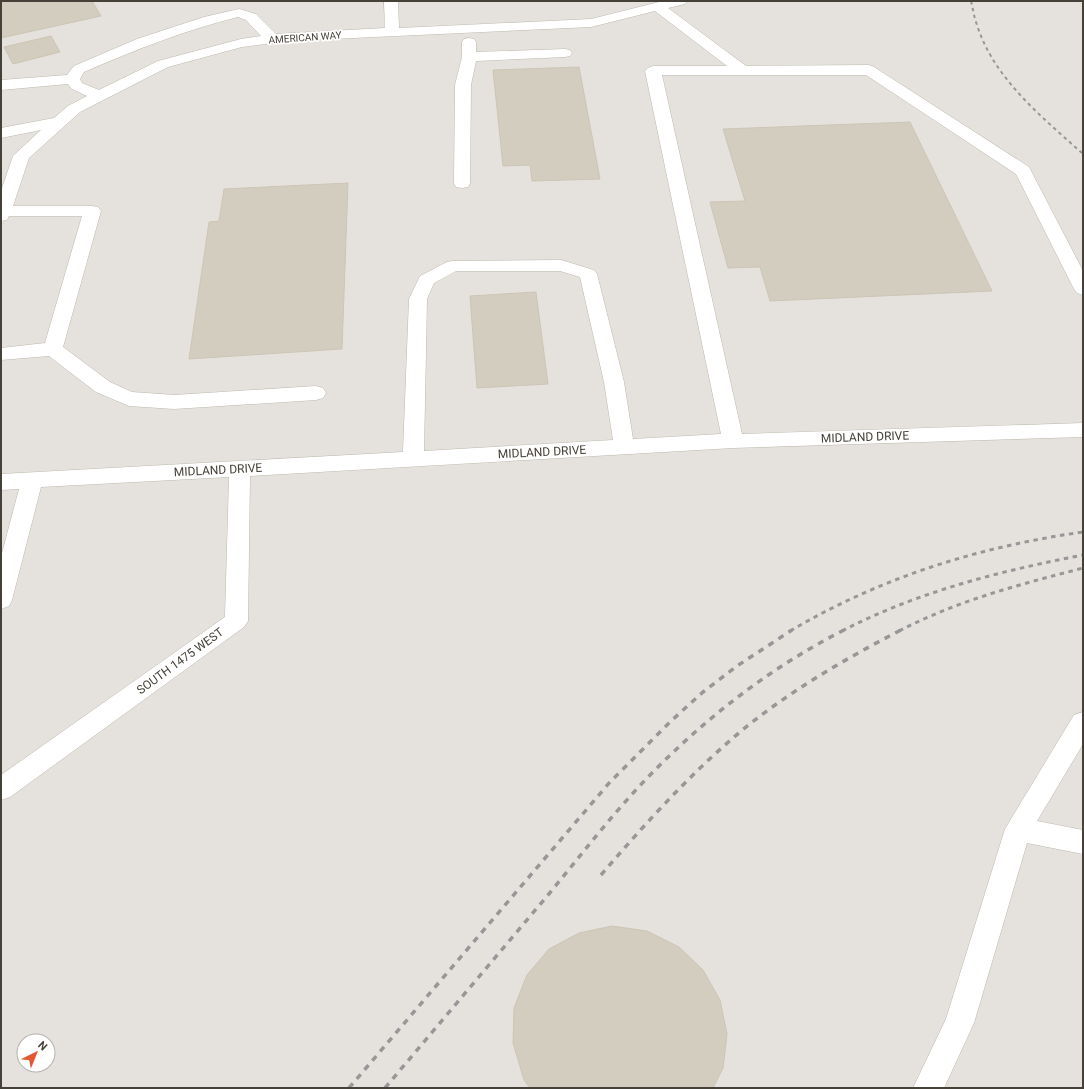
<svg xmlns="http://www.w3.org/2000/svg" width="1084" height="1089" font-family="Roboto,sans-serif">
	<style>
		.industrial { fill: #e5e2de; fill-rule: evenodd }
		.building { fill: #d3cdc0; stroke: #cdc5b4 }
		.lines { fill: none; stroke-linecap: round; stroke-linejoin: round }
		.minor-casing { stroke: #bdb9ad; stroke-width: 1 }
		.minor { fill: #fff; fill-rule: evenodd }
		.rail-far2 { stroke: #979797; stroke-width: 2; stroke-dasharray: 3.5 3.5; stroke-linecap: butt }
		.rail-far1 { stroke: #979797; stroke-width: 3; stroke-dasharray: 4.5 4.5; stroke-linecap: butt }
		.rail { stroke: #979797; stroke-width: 3.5; stroke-dasharray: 6 6; stroke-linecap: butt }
		.labels { text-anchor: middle; stroke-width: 3.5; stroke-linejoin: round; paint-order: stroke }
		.far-street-label { font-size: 10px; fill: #464138; stroke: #fff }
		.street-label { font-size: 12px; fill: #464138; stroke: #fff }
	</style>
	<rect width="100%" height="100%" fill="#f3f0e9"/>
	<path class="industrial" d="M1,1H1083V1088H1ZM24,1041H48V1065H24Z"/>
	<g class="building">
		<polygon points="1,1 92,1 101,16 1,38"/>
		<polygon points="51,36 60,52 13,64 4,47"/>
		<polygon points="579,67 600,179 532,181 530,165 503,166 493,70"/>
		<polygon points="910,122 992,291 770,301 760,267 728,268 710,202 745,201 723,129"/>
		<polygon points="348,183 342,349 189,359 209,222 219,221 224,189"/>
		<polygon points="536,292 548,384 477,388 470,296"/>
		<polygon points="612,926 647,931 679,947 703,970 720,1000 727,1034 723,1068 713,1088 530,1088 524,1080 513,1043 514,1008 527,975 549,949 579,933"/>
	</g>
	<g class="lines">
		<g class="minor-casing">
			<g id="minor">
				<path d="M384,1H398L399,28L591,19L663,1H687L685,4L668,8L746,66L869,65L874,67L1029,167L1083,271V295L1077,293L1074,289L1016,174L866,75H662L742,434L1083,423V437L733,448L250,476L248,621L244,627L10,797L1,800V775L225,617L229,477L41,487L12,600L9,606L1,609V557L19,489L1,490V474L403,452L409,299L420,276L447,262L453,261L561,260L594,270L597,274L624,382L633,439L721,434L645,71L648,68L653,66H727L655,11L591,27L288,41L242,47L168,67L80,112L29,158L13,206H92L98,207L101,211L63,347L110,382L132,392L174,395L316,386L323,388L326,393L323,398L316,400L174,409L129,406L96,392L49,356L1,360V348L45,343L82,216H9L7,220L1,221V191L13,156L41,130L1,138V128L54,118L68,106L87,96L72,89L68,84L1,90V80L67,75L74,66L137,39L204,17L239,9L256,14L276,34L385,28ZM238,17L246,20L261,36L241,39L158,61L99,90L82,83L80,79L84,72C135,50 185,30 238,17ZM456,271H560L580,277L604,382L613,440L424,451L427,299L434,283Z"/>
				<polygon points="469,38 474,39 476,42 476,52 565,49 570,50 572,53 570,56 565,57 476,61 471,85 470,183 468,187 462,188 456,187 454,183 455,85 462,57 462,42 464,39"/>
				<polygon points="1083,712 1083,744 1037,821 1083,830 1083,854 1027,843 974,1023 944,1088 913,1088 946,1019 1005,829 1074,715"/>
			</g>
		</g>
		<use href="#minor" class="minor"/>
		<path class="rail-far2" d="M971,1C973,9 974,17 977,25C994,79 1042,117 1083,154"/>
		<g class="rail-far1">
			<path d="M790,631C882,577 978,547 1083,532"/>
			<path d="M842,631C917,592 1000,571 1083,555"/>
			<path d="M899,631C959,600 1018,585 1083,568"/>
		</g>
		<g class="rail">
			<path d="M601,875C644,825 689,775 740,732C788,692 845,659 901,630"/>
			<polyline points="349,1088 610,782 671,721 703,692 737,666 792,630"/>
			<path d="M385,1088C439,1024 494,959 548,895C577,860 604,825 634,792C695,726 764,671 844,630"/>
		</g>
	</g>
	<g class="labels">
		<g class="far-street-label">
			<text transform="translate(305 37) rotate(-4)" y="4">AMERICAN WAY</text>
		</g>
		<g class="street-label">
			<text transform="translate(865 437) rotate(-2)" y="4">MIDLAND DRIVE</text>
			<text transform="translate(542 452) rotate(-3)" y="4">MIDLAND DRIVE</text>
			<text transform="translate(218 470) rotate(-3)" y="4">MIDLAND DRIVE</text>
			<text transform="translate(180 661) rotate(-36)" y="4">SOUTH 1475 WEST</text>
		</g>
	</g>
	<rect width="1084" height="1089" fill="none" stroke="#464138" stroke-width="4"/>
	<g transform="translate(36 1053) rotate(43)"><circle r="19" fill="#ffffff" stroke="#b5b3af"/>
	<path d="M0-3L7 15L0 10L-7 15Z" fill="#e15832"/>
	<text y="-6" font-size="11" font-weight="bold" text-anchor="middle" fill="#464138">N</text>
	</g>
</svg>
